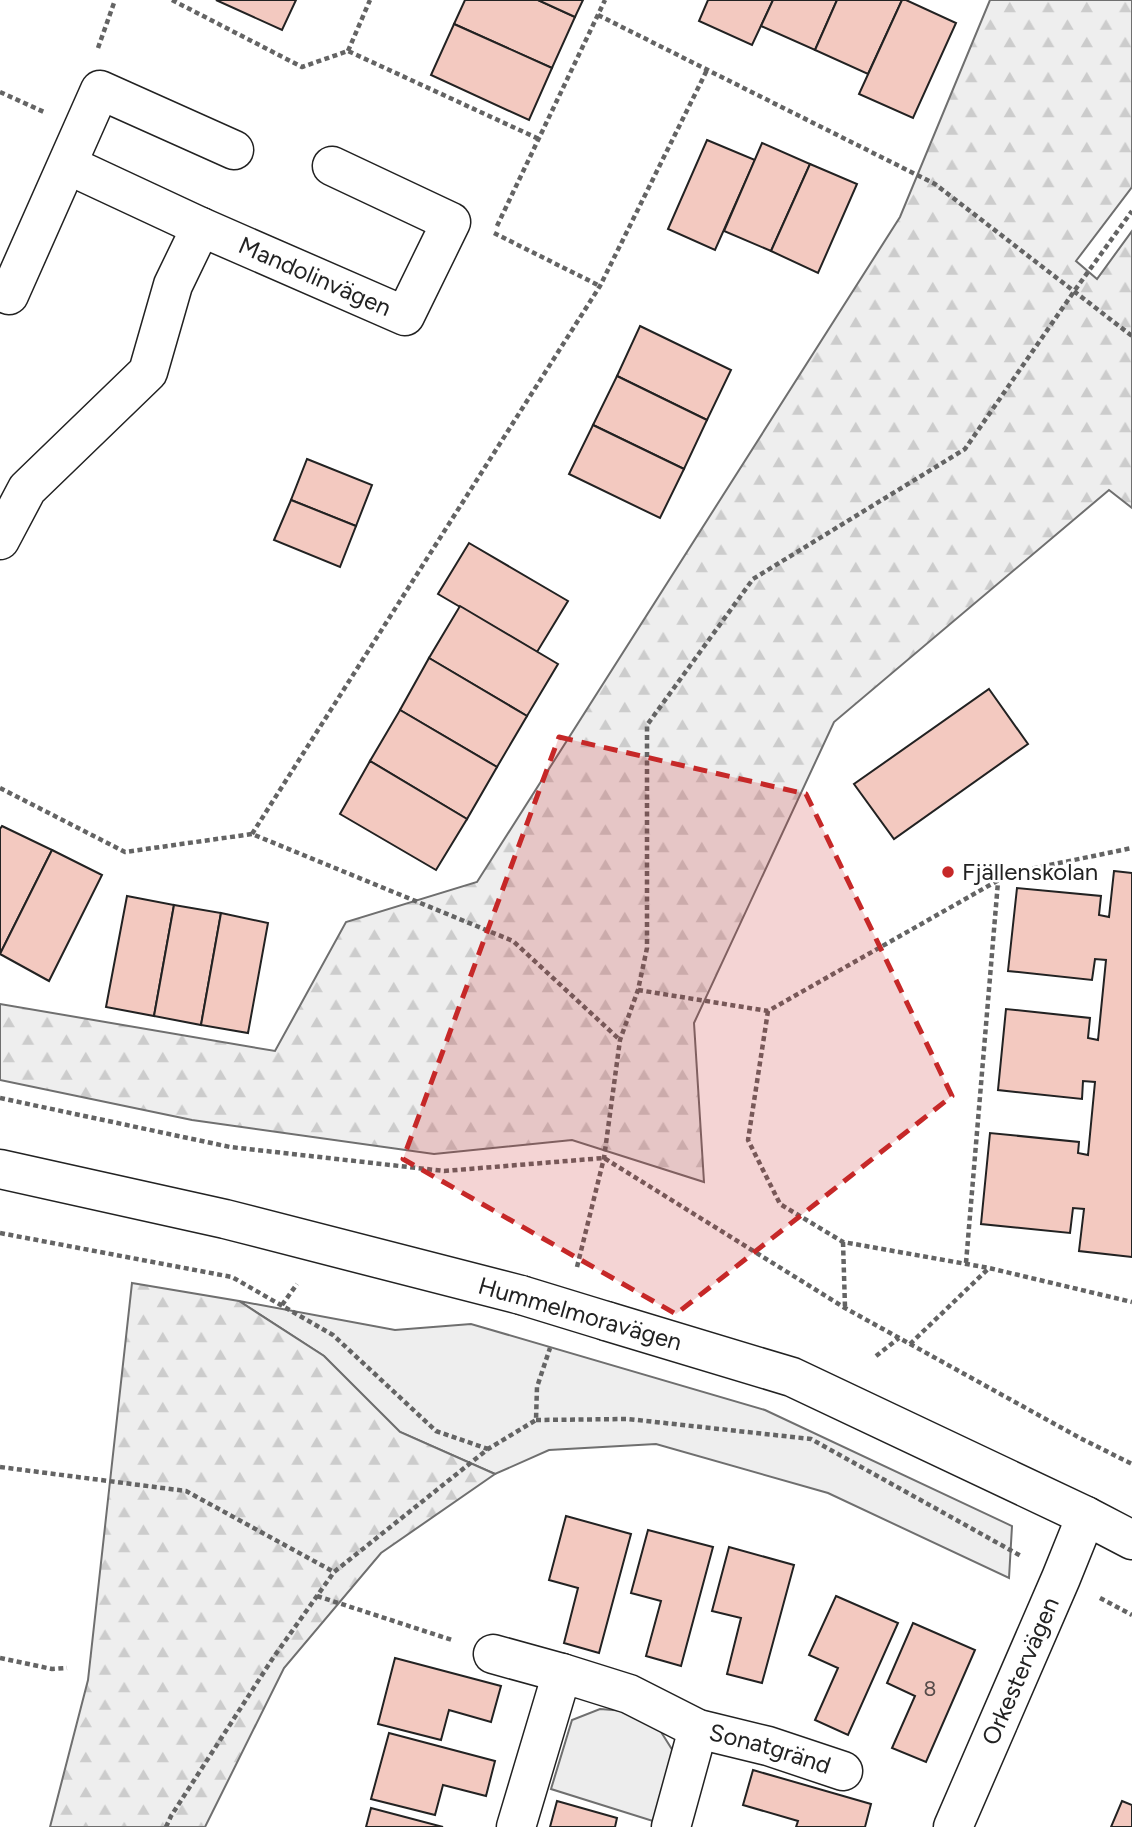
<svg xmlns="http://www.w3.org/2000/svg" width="1132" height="1827" font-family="Figtree,sans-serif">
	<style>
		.green { fill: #eee; stroke: #6f6f6f; stroke-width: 2 }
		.forest { fill: url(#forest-firs); stroke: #6f6f6f; stroke-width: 2 }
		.parking { fill: #ededed; stroke: #6f6f6f; stroke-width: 2 }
		.building { fill: #f3c9c0; stroke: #222; stroke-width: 2 }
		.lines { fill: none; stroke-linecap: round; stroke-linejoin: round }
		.minor-casing { stroke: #222; stroke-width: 41 }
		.path { stroke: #646464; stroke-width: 4.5; stroke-dasharray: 5 3.5; stroke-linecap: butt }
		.minor { stroke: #fff; stroke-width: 38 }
		.minor-bridge-casing { stroke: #222; stroke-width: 41; stroke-linecap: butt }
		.minor-bridge { stroke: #fff; stroke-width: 38 }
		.marked { fill: #c62828; fill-opacity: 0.2; stroke: #c62828; stroke-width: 5; stroke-dasharray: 14 9; stroke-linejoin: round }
		.poi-dot { fill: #c62828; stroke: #fff; stroke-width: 2.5 }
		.labels { text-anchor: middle; stroke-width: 5; stroke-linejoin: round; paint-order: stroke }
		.number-label { font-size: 21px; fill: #564c4a }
		.street-label { font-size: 24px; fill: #222; stroke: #fff }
		.poi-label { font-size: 24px; fill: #222; stroke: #fff; text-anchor: start }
	</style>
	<defs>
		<pattern id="forest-firs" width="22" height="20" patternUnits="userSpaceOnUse" patternTransform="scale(1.75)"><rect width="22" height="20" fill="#eee"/><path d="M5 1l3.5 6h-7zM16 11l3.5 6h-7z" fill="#ccc"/></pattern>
	</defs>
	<rect width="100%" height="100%" fill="#fff"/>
	<polygon class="green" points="239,1301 395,1330 471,1324 765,1410 1012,1526 1009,1578 828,1493 656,1444 549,1450 495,1474 400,1432 324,1356"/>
	<g class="forest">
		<polygon points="990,0 1132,0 1132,187 1076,261 1097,279 1132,231 1132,508 1109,490 834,722 694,1023 704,1182 572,1140 434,1154 192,1120 0,1080 0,1004 275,1051 346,922 477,882 900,217"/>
		<polygon points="132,1283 239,1301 324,1356 400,1432 495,1474 381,1553 284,1668 205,1827 50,1827 88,1680"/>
	</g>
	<polygon class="parking" points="600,1709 626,1711 656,1724 673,1751 656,1822 551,1789 572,1720"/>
	<g class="building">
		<polygon points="216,0 296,0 282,30"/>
		<polygon points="465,0 538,0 575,17 552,68 454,24"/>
		<polygon points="538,0 583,0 575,17"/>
		<polygon points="708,0 773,0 752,45 699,21"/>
		<polygon points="773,0 837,0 815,50 761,26"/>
		<polygon points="837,0 902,0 868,74 815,50"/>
		<polygon points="902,0 906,0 956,23 913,118 859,94"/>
		<polygon points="454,24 552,68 529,120 431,75"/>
		<polygon points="707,140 755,160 715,250 668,229"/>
		<polygon points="762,143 810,164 771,251 724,231"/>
		<polygon points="810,164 857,184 818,273 771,251"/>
		<polygon points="640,326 731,370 707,420 617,376"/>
		<polygon points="617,376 707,420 684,469 593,425"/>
		<polygon points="593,425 684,469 660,518 569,474"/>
		<polygon points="307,459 372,485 356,526 291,500"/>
		<polygon points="291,500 356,526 340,567 274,540"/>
		<polygon points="469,543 568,601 537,652 438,594"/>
		<polygon points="460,606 558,664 527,716 429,658"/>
		<polygon points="429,658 527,716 497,767 400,710"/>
		<polygon points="989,689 1028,744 894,839 854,784"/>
		<polygon points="400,710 497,767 467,819 370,761"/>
		<polygon points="370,761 467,819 436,870 340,814"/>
		<polygon points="2,826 52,850 0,954 0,829"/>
		<polygon points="52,850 102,875 49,981 0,954"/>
		<polygon points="1114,871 1132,873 1132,1257 1079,1251 1084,1209 1073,1208 1070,1233 981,1224 990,1133 1079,1142 1078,1153 1088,1155 1095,1082 1083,1081 1082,1099 998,1090 1006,1009 1090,1018 1088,1038 1098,1040 1106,960 1095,959 1092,980 1008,971 1017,888 1101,896 1099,915 1109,917"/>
		<polygon points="127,896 174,905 154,1016 106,1007"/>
		<polygon points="174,905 221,913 201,1025 154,1016"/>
		<polygon points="221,913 268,923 248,1033 201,1025"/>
		<polygon points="566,1516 631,1534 599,1653 564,1643 578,1588 549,1580"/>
		<polygon points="648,1530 713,1547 681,1666 646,1656 661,1601 631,1593"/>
		<polygon points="729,1547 794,1565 762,1683 727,1674 741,1618 712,1611"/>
		<polygon points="836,1596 898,1623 848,1735 815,1720 838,1668 809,1655"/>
		<polygon points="913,1623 975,1650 926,1762 892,1748 915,1696 887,1683"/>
		<polygon points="395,1658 501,1686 491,1722 449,1710 441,1740 378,1724"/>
		<polygon points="389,1733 495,1761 486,1796 443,1785 435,1815 371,1799"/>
		<polygon points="753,1770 871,1804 865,1827 796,1827 798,1821 743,1805"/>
		<polygon points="557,1801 617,1818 615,1827 550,1827"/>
		<polygon points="1122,1801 1132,1805 1132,1827 1111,1827"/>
		<polygon points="371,1808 443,1827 366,1827"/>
	</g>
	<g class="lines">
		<g class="minor-casing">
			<g id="minor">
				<path id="s1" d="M68,165L201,227L405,316L451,222L332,166"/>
				<polyline points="9,295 100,90 234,150"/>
				<polyline points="0,540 27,489 148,372 173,285 201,227"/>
				<polyline points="0,1169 225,1219 521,1295"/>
				<polyline points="606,1321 792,1377 1086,1516 1132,1540"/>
				<polyline points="493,1654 562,1673"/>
				<path id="s2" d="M516,1827L562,1673L629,1694L698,1729L768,1746L843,1771"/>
				<polyline points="671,1827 698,1729"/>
				<path id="s3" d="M953,1827L1061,1578L1086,1516"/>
			</g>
		</g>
		<g class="path">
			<polyline points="172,0 302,67 348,51 539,139"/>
			<polyline points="598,15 935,184 1132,336"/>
			<polyline points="98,48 115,0"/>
			<polyline points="348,51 370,0"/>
			<polyline points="0,92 44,112"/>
			<polyline points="497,226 605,0"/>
			<polyline points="494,233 600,286"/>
			<polyline points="0,788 125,852 252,834 513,941 620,1040"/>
			<polyline points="252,834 600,286 707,70"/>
			<polyline points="638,990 768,1011 1011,873 1132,848"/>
			<polyline points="768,1011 748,1140 780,1204 843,1242 989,1268 1132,1302"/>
			<polyline points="0,1098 230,1147 444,1171 604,1158 845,1308 1080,1438 1132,1464"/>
			<polyline points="0,1233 232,1277 333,1335 436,1431 488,1449"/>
			<polyline points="843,1242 845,1307"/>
			<polyline points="966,1263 998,882"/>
			<polyline points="577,1267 604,1158 620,1040 638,990 647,948 647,725 753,579 965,449 1075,290 1132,211"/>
			<polyline points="282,1305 297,1284"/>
			<polyline points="910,1344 989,1268"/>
			<polyline points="876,1356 899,1338"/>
			<polyline points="536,1420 628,1419 811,1439 1021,1556"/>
			<polyline points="0,1467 186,1491 334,1572"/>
			<polyline points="317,1596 452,1640"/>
			<polyline points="1100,1598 1132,1615"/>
			<polyline points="0,1658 52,1669 67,1668"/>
			<polyline points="166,1827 171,1816 273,1658 334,1572 488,1449 536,1420 537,1387 550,1348"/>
		</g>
		<use href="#minor" class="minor"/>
		<g class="minor-bridge-casing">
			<polyline id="minor-bridge" points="521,1295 606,1321"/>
		</g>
		<use href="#minor-bridge" class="minor-bridge"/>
	</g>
	<path class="marked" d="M559,737L806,794L952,1096L676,1314L403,1159Z"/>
	<circle class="poi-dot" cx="948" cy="872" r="7"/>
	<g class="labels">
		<g class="number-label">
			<text x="930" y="1696">8</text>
		</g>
		<g class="street-label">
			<text dy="8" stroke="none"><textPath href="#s1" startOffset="271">Mandolinvägen</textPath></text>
			<text transform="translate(580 1314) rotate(16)" y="8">Hummelmoravägen</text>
			<text dy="8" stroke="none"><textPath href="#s3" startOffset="170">Orkestervägen</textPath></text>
			<text dy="8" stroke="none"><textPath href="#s2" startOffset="383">Sonatgränd</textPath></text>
		</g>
		<g class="poi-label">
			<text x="962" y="880">Fjällenskolan</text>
		</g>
	</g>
</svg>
